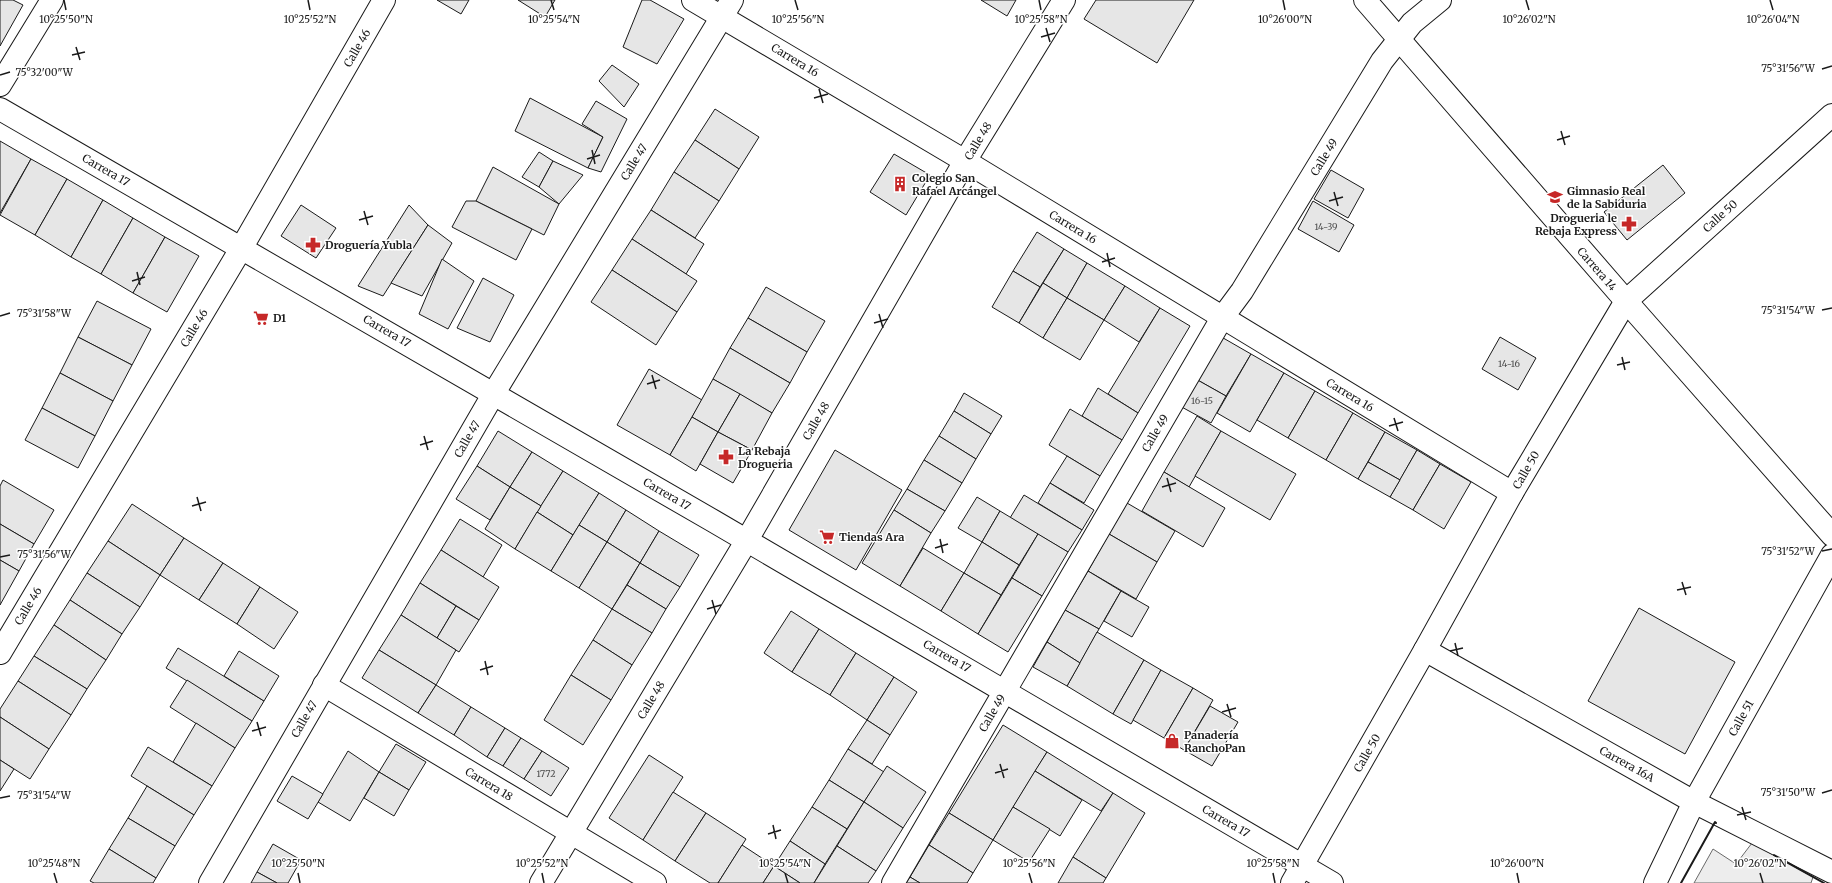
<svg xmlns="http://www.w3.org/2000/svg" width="1832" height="883" font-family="Merriweather,serif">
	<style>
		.built { fill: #ededed; stroke: #6a6a6a }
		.building { fill: #e6e6e6; stroke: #1a1a1a }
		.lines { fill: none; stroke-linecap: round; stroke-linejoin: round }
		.minor-casing { stroke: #1a1a1a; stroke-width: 24 }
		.secondary-casing { stroke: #1a1a1a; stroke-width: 24 }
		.minor { stroke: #fff; stroke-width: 22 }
		.secondary { stroke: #fff; stroke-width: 22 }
		.wall { stroke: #1a1a1a; stroke-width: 2 }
		.ticks { fill: none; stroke: #1a1a1a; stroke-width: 1.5 }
		.labels { text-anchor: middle; stroke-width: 3; stroke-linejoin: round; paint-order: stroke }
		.number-label { font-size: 9px; fill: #4d4d4d }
		.street-label { font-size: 11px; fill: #1a1a1a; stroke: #fff }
		.poi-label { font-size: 11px; font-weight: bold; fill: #1a1a1a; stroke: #fff; text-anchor: start }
		.ticks-label { font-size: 10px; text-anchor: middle; fill: #1a1a1a; stroke: #fff; stroke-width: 3; stroke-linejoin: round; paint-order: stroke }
	</style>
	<rect width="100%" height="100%" fill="#fff"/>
	<polygon class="built" points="1752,843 1813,877 1811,883 1694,883 1713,849 1736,864"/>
	<g class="building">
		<polygon points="0,0 13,0 23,5 0,46"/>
		<polygon points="437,0 469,0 461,14"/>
		<polygon points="518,0 555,0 545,17"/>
		<polygon points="642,0 650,0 684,19 657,64 623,47"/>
		<polygon points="981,0 1016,0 1007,16"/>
		<polygon points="1096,0 1194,0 1157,63 1084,19"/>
		<polygon points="612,65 639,84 624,107 599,81"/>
		<polygon points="530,98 603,137 588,168 515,131"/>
		<polygon points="596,101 627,119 601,172 588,168 603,137 582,124"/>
		<polygon points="715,109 759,137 739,169 695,140"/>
		<polygon points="695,140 739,169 719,201 674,172"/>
		<polygon points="0,141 31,159 0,213"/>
		<polygon points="539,152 553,161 539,187 522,177"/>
		<polygon points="894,154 930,175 906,215 870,192"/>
		<polygon points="31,159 67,179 35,235 0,215"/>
		<polygon points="553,161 583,175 559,204 539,187"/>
		<polygon points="1663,165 1685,193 1627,240 1604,212"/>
		<polygon points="493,167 559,204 544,235 476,201"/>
		<polygon points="1331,170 1364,189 1348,218 1314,199"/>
		<polygon points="674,172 719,201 695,238 651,210"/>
		<polygon points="67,179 103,200 71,257 35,235"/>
		<polygon points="103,200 133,218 101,274 71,257"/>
		<polygon points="466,201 476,201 532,229 516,260 452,227"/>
		<polygon points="1313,201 1354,225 1339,252 1298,229"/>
		<polygon points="301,205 336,228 316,258 281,236"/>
		<polygon points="409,205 428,225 383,296 358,286"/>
		<polygon points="651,210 704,244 686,274 632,239"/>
		<polygon points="133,218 165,237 133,293 101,274"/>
		<polygon points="428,225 452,243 422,296 391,283"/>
		<polygon points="1037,232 1064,249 1040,287 1013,271"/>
		<polygon points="165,237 199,256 167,312 133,293"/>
		<polygon points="632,239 697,281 677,312 612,270"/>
		<polygon points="1064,249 1087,263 1067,298 1043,283"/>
		<polygon points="442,259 474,281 448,329 419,314"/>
		<polygon points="1087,263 1125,286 1104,320 1067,298"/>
		<polygon points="612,270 677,312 656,345 591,302"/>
		<polygon points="1013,271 1040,287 1019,323 992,307"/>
		<polygon points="483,278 514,295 490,342 457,328"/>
		<polygon points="1043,283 1067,298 1043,338 1019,323"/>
		<polygon points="1125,286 1160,308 1139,342 1104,320"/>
		<polygon points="766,287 825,321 807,352 748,318"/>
		<polygon points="1067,298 1104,320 1080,360 1043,338"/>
		<polygon points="97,301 151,329 132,365 78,337"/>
		<polygon points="1160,308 1190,326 1138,413 1108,394"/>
		<polygon points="748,318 807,352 790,383 730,348"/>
		<polygon points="1218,335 1251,354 1226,396 1194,378"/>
		<polygon points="78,337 132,365 113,401 60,373"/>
		<polygon points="1500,337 1536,358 1518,390 1482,369"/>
		<polygon points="730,348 790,383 772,413 713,379"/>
		<polygon points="1251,354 1284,373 1250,432 1217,413"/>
		<polygon points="649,369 702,400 670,455 617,425"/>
		<polygon points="60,373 113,401 95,436 42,408"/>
		<polygon points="1284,373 1315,391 1288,438 1257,420"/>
		<polygon points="1194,378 1226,396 1211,423 1178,405"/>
		<polygon points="713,379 740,394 718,432 692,417"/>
		<polygon points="1098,388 1138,413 1122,440 1082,416"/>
		<polygon points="1315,391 1353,413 1326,460 1288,438"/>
		<polygon points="964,393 1002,416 991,434 954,411"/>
		<polygon points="740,394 772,413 752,450 718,432"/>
		<polygon points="42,408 95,436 78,468 25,440"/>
		<polygon points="1070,409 1122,440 1100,476 1049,445"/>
		<polygon points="954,411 991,434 976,459 939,436"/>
		<polygon points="1353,413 1385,432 1358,479 1326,460"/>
		<polygon points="1197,416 1221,431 1189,487 1164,472"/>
		<polygon points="692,417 718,432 696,471 670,455"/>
		<polygon points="498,431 532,452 510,487 477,466"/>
		<polygon points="1221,431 1296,474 1270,520 1195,476"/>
		<polygon points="718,432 752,450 733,483 700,464"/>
		<polygon points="1385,432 1417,450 1400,480 1368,462"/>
		<polygon points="939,436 976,459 962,483 924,460"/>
		<polygon points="835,450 902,490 856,570 789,530"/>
		<polygon points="1417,450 1440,464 1413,510 1390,497"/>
		<polygon points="532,452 563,471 541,506 510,487"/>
		<polygon points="1067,456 1100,476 1084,503 1050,483"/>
		<polygon points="924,460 962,483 945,511 907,489"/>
		<polygon points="1368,462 1400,480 1390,497 1358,479"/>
		<polygon points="1440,464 1471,482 1444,529 1413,510"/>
		<polygon points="477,466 510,487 490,520 456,499"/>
		<polygon points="563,471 599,493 573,535 537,512"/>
		<polygon points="1164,472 1225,508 1203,547 1142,511"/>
		<polygon points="3,480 54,510 34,544 0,524 0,486"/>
		<polygon points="1050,483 1094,510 1082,530 1038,503"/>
		<polygon points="510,487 541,506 515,549 485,529"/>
		<polygon points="907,489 945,511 931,533 894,510"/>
		<polygon points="599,493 626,510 607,542 579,525"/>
		<polygon points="1024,495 1082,530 1068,552 1010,518"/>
		<polygon points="977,497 1000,511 982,542 958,528"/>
		<polygon points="1127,503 1175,531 1157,562 1109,534"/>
		<polygon points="132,504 184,538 160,575 108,541"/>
		<polygon points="626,510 659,531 640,563 607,542"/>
		<polygon points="894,510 931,533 900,586 862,563"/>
		<polygon points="1000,511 1038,534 1019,565 982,542"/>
		<polygon points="537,512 573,535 551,571 515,549"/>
		<polygon points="460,519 502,545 483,577 441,550"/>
		<polygon points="0,524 34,544 19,571 0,560"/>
		<polygon points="579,525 607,542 579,588 551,571"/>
		<polygon points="659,531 699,555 680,587 640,563"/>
		<polygon points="1038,534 1068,552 1042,596 1012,578"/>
		<polygon points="1109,534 1157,562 1136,599 1088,571"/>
		<polygon points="184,538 223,563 199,600 160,575"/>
		<polygon points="108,541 160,575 140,607 87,573"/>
		<polygon points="607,542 640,563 612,609 579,588"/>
		<polygon points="982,542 1019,565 1001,595 964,573"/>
		<polygon points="923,548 964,573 941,611 900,586"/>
		<polygon points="441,550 499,587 479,620 420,583"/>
		<polygon points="0,560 19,571 0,605"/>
		<polygon points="223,563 260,587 237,624 199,600"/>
		<polygon points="640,563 680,587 666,609 627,585"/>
		<polygon points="1088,571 1121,591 1099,629 1065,610"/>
		<polygon points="87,573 140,607 122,634 70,600"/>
		<polygon points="964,573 1001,595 978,634 941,611"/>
		<polygon points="1012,578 1042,596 1008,652 978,634"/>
		<polygon points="420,583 456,606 437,638 401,615"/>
		<polygon points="627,585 666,609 652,633 612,609"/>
		<polygon points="260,587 298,612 274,649 237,624"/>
		<polygon points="1121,591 1149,607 1132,637 1104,621"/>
		<polygon points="70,600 122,634 106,660 54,625"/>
		<polygon points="456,606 479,620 459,652 437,638"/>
		<polygon points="1639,608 1735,662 1685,754 1588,701"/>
		<polygon points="612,609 652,633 632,665 593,640"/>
		<polygon points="1065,610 1099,629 1080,663 1047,642"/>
		<polygon points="791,611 819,629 792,672 764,653"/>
		<polygon points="401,615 456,650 436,685 379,650"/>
		<polygon points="54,625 106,660 87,689 34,656"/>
		<polygon points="819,629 856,653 830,695 792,672"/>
		<polygon points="1097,632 1144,660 1113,714 1067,686"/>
		<polygon points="593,640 632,665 611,700 571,675"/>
		<polygon points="1047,642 1080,663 1067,686 1033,667"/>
		<polygon points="178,648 264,701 252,721 166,668"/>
		<polygon points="379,650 436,685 418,713 362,678"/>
		<polygon points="239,651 279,676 264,701 224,676"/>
		<polygon points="856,653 894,677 867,720 830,695"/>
		<polygon points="34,656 87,689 71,715 18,681"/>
		<polygon points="1144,660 1161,670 1131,724 1113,714"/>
		<polygon points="1161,670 1193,688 1164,738 1133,720"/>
		<polygon points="571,675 611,700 583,745 544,720"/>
		<polygon points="894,677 917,692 890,735 867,720"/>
		<polygon points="187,680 252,721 235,748 170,707"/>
		<polygon points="18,681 71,715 49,749 0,717 0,709"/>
		<polygon points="436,685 471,707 454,735 418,713"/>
		<polygon points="1193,688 1213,700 1184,750 1164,738"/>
		<polygon points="1210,706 1238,722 1212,766 1184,750"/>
		<polygon points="471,707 505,728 487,757 454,735"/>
		<polygon points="0,717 49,749 30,779 0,760"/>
		<polygon points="867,720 890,735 872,764 848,749"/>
		<polygon points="196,723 235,748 212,786 173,762"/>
		<polygon points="1003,725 1047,752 993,840 949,813"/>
		<polygon points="505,728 521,738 503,766 487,757"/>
		<polygon points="521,738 542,751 524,779 503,766"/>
		<polygon points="396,744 426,762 409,790 379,772"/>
		<polygon points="148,747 212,786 194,815 131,776"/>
		<polygon points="848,749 884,772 864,802 829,780"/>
		<polygon points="348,751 379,772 350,821 318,802"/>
		<polygon points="542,751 569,768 551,796 524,779"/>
		<polygon points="1047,752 1113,793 1101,811 1035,771"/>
		<polygon points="649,755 683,777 643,840 609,818"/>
		<polygon points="0,760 14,769 0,791"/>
		<polygon points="887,766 926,792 903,828 864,802"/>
		<polygon points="1035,771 1082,800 1060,836 1013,807"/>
		<polygon points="379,772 409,790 394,816 364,798"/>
		<polygon points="292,776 323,794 308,819 277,801"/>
		<polygon points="829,780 864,802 847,829 812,807"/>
		<polygon points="147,786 194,815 175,846 128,818"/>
		<polygon points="673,792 706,813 675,861 643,840"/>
		<polygon points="1113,793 1145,813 1106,878 1073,857"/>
		<polygon points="864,802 903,828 876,871 837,846"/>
		<polygon points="812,807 847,829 825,864 790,841"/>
		<polygon points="1013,807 1050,829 1029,862 993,840"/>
		<polygon points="706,813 746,839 718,883 710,883 675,861"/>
		<polygon points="949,813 993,840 973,873 929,845"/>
		<polygon points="128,818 175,846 156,878 109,849"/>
		<polygon points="790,841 825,864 814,883 800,883 774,866"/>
		<polygon points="273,844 301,860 288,883 277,883 257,872"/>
		<polygon points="742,845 774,866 763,883 718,883"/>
		<polygon points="929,845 973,873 967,883 920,883 910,877"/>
		<polygon points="837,846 876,871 868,883 814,883"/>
		<polygon points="109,849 156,878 153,883 94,883 90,881"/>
		<polygon points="1073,857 1106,878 1103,883 1058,883"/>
		<polygon points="774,866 800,883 763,883"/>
		<polygon points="257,872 277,883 251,883"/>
		<polygon points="910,877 920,883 906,883"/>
	</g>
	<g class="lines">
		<g class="minor-casing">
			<g id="minor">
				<polyline points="693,0 965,161 1512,493"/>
				<polyline points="0,85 52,0"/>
				<polyline points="1425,650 1694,802 1832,872"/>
				<polyline points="0,653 242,247 384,0"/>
				<polyline points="324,685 655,883"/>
				<polyline points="210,883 494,393 732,0"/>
				<polyline points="541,883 747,540 965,161 1064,0"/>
				<polyline points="893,883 1222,318 1242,291 1382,61 1412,23 1440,0"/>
				<polyline points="1292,883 1425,650 1512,493 1626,301 1832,115"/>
				<polyline points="1655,883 1694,802 1832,555"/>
			</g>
		</g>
		<g class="secondary-casing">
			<g id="secondary">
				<polyline points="1365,0 1626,301 1832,535"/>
				<path d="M0,109C446,364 889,623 1332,883"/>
			</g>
		</g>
		<use href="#minor" class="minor"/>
		<use href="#secondary" class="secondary"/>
		<g class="wall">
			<polyline points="1774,855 1824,883"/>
			<polyline points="1681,883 1715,822 1716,823"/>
		</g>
	</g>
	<path class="ticks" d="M64,0L66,10M308,0L310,10M551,0L554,10M795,0L798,10M1039,0L1041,10M1283,0L1285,10M1526,0L1529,10M1770,0L1773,10M1046,28L1050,42M1041,37L1055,33M76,47L80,60M72,55L85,52M1822,69L1832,66M0,75L10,72M819,89L823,103M814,98L828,94M1561,131L1565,145M1557,140L1570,136M592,150L595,164M587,159L600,155M1334,192L1338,206M1329,201L1343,197M364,211L368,225M359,220L373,216M1107,253L1110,267M1102,262L1115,258M137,272L140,285M132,281L145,277M1822,310L1832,308M879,314L883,328M0,316L10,313M874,323L888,319M1622,357L1625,370M1617,365L1630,362M652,375L656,389M647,384L660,380M1394,418L1398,431M1389,426L1403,422M424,436L428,450M420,445L433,441M1167,478L1171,492M1162,487L1176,483M197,497L201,511M192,506L206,502M940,539L943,553M935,548L948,544M1822,551L1832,549M0,557L10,555M1682,582L1686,595M1677,590L1691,587M712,600L716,614M707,609L721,605M1455,643L1458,656M1450,651L1463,648M485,661L488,675M480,670L493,666M1227,704L1231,717M1222,712L1236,708M257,722L261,736M252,731L266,727M1000,764L1004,778M995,773L1008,769M1822,793L1832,790M0,798L10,796M1742,807L1746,820M1737,815L1751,812M773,825L776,839M768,834L781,830M54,873L57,883M298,873L300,883M542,873L544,883M785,873L788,883M1029,873L1032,883M1273,873L1275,883M1517,873L1519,883M1760,873L1763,883"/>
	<defs>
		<g id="building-bare" transform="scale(1.2)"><path d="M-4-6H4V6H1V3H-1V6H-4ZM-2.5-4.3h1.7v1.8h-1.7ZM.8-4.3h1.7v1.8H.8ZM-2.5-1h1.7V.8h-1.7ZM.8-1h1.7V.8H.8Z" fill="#c62828" stroke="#fff" stroke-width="2.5" paint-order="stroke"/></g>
		<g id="school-bare" transform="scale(1.2)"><path d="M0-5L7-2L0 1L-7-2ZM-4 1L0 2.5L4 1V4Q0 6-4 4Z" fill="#c62828" stroke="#fff" stroke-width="2.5" paint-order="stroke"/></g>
		<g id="pharmacy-bare" transform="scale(1.2)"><path d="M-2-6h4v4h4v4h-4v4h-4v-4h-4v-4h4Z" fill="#c62828" stroke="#fff" stroke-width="2.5" paint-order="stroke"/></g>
		<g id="supermarket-bare" transform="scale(1.2)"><path d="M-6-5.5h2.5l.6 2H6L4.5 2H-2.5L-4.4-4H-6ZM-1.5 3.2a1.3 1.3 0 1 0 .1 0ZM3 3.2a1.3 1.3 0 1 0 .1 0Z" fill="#c62828" stroke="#fff" stroke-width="2.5" paint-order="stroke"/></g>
		<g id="shop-bare" transform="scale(1.2)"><path d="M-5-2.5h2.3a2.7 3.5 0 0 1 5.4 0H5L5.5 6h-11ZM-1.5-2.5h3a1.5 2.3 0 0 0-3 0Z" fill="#c62828" stroke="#fff" stroke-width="2.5" paint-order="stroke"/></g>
	</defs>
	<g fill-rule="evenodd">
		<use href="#building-bare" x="900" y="184"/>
		<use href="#school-bare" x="1555" y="197"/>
		<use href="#pharmacy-bare" x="1629" y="224"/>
		<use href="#pharmacy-bare" x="313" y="245"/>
		<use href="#supermarket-bare" x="261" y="318"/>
		<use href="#pharmacy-bare" x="726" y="457"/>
		<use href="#supermarket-bare" x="827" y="537"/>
		<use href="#shop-bare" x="1172" y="741"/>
	</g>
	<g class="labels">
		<g class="number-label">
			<text x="1326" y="230">14-39</text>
			<text x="1509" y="367">14-16</text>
			<text x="1202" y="404">16-15</text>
			<text x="546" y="777">1772</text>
		</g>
		<g class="street-label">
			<text transform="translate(357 48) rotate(-60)" y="4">Calle 46</text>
			<text transform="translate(795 60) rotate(31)" y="4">Carrera 16</text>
			<text transform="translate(978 141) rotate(-59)" y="4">Calle 48</text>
			<text transform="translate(1324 157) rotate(-59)" y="4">Calle 49</text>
			<text transform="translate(634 162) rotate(-59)" y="4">Calle 47</text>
			<text transform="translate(106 170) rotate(30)" y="4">Carrera 17</text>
			<text transform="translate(1720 216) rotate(-42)" y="4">Calle 50</text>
			<text transform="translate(1073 227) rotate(31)" y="4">Carrera 16</text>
			<text transform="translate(1597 269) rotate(49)" y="4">Carrera 14</text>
			<text transform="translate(194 328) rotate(-59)" y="4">Calle 46</text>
			<text transform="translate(387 331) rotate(30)" y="4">Carrera 17</text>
			<text transform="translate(1350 395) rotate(31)" y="4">Carrera 16</text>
			<text transform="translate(816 421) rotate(-60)" y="4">Calle 48</text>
			<text transform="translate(1155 433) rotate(-60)" y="4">Calle 49</text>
			<text transform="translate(467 439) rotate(-60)" y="4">Calle 47</text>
			<text transform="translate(1526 470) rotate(-60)" y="4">Calle 50</text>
			<text transform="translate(667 494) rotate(30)" y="4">Carrera 17</text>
			<text transform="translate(28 606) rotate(-59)" y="4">Calle 46</text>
			<text transform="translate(947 656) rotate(30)" y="4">Carrera 17</text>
			<text transform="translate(651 700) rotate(-59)" y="4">Calle 48</text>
			<text transform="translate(992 713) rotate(-60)" y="4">Calle 49</text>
			<text transform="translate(1741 718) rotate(-61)" y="4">Calle 51</text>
			<text transform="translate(304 719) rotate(-60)" y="4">Calle 47</text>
			<text transform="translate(1367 753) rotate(-60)" y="4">Calle 50</text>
			<text transform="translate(1627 764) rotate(29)" y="4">Carrera 16A</text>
			<text transform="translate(489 784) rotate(31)" y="4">Carrera 18</text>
			<text transform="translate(1226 821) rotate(30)" y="4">Carrera 17</text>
		</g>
		<g class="poi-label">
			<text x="912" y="182">Colegio San<tspan x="912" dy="13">Rafael Arcángel</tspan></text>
			<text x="1567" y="195">Gimnasio Real<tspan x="1567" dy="13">de la Sabiduria</tspan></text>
			<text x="1617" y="222" text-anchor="end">Drogueria le<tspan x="1617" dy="13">Rebaja Express</tspan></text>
			<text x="325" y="249">Droguería Yubla</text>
			<text x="273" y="322">D1</text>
			<text x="738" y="455">La Rebaja<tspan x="738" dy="13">Drogueria</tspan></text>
			<text x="839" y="541">Tiendas Ara</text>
			<text x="1184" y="739">Panadería<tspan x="1184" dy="13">RanchoPan</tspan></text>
		</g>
	</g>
	<g class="ticks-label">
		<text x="66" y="23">10°25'50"N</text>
		<text x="310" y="23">10°25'52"N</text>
		<text x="554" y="23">10°25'54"N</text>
		<text x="798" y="23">10°25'56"N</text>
		<text x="1041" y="23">10°25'58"N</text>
		<text x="1285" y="23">10°26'00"N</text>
		<text x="1529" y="23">10°26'02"N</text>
		<text x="1773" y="23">10°26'04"N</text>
		<text x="1788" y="72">75°31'56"W</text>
		<text x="44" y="76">75°32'00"W</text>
		<text x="1788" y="314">75°31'54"W</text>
		<text x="44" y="317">75°31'58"W</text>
		<text x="1788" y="555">75°31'52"W</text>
		<text x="44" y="558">75°31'56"W</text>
		<text x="1788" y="796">75°31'50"W</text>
		<text x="44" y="799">75°31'54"W</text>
		<text x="54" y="867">10°25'48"N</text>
		<text x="298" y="867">10°25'50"N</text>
		<text x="542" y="867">10°25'52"N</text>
		<text x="785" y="867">10°25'54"N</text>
		<text x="1029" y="867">10°25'56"N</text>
		<text x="1273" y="867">10°25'58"N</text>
		<text x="1517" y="867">10°26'00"N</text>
		<text x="1760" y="867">10°26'02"N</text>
	</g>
</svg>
